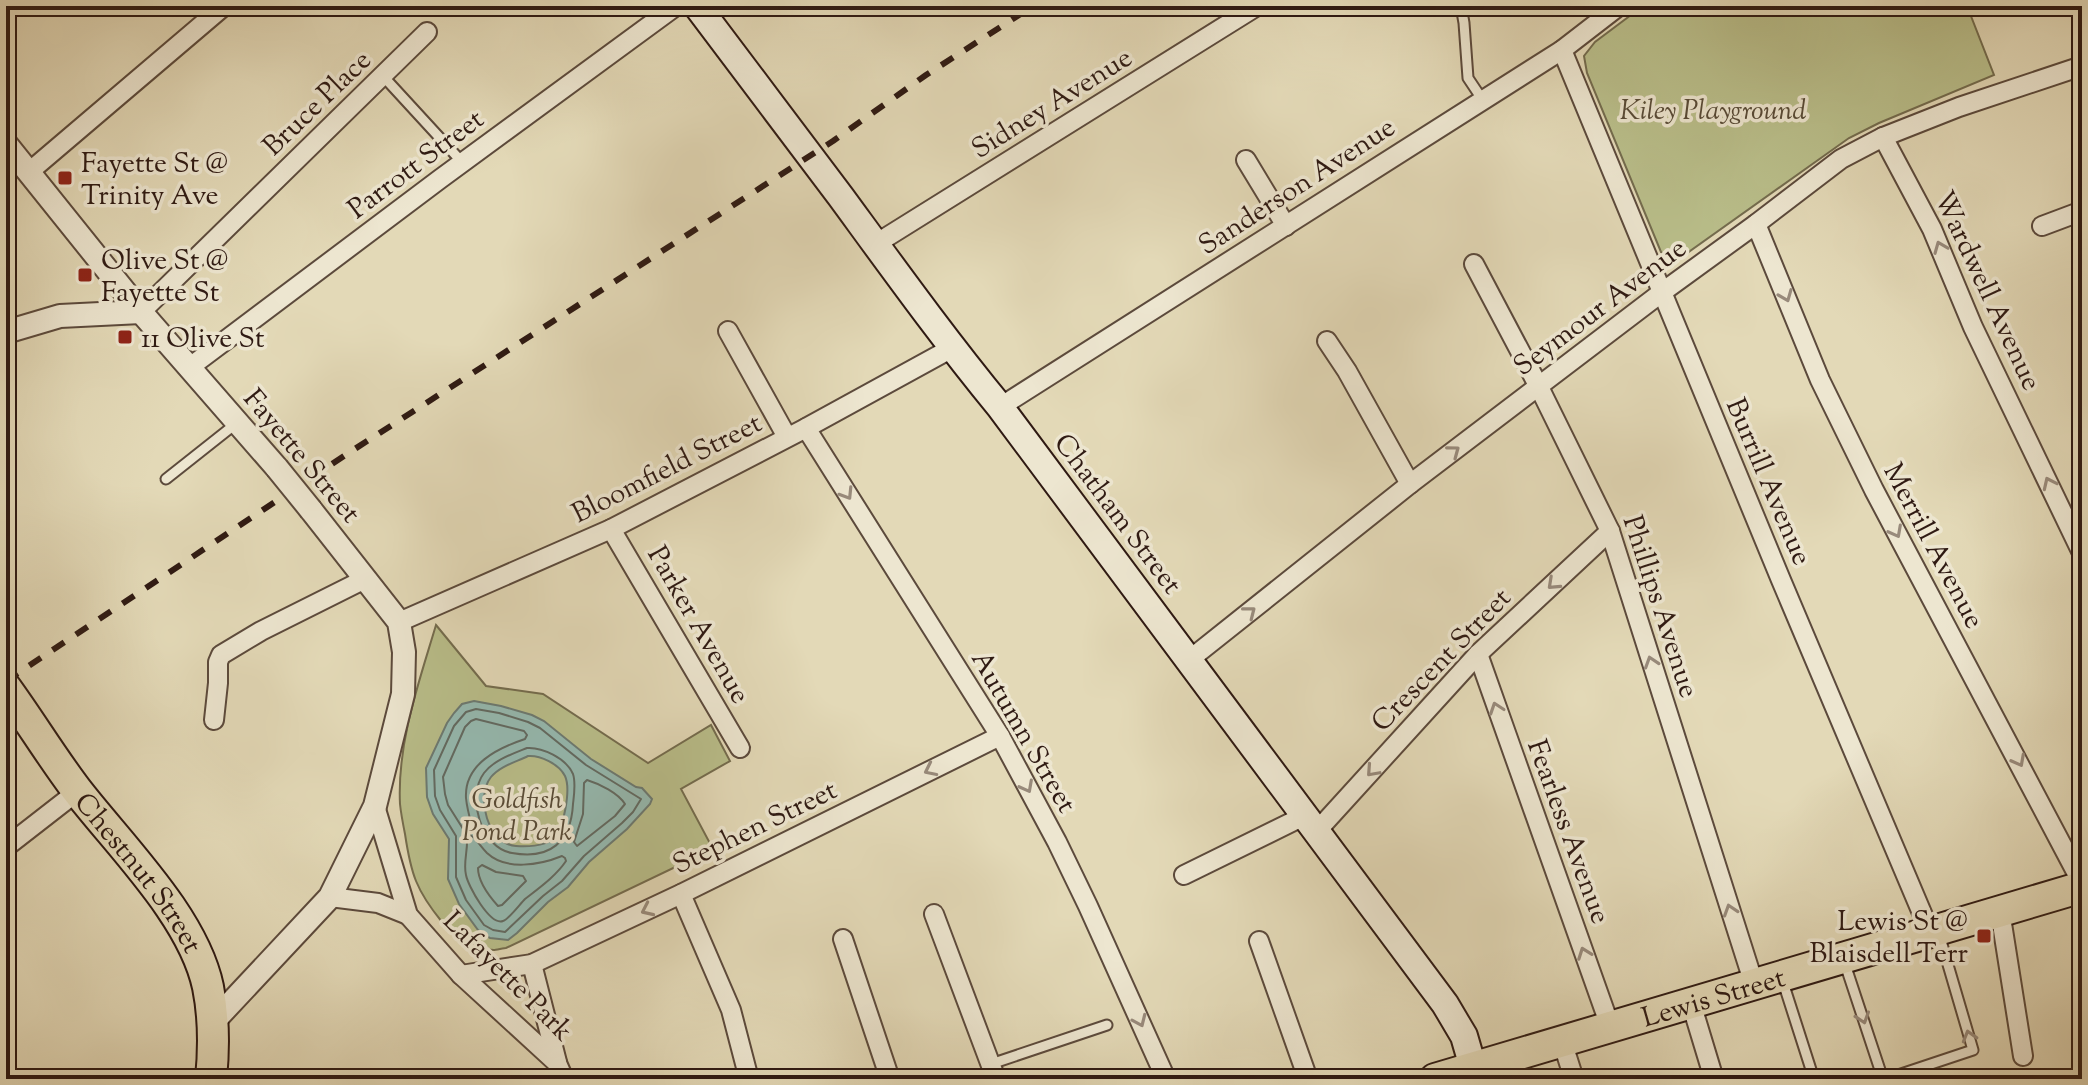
<svg xmlns="http://www.w3.org/2000/svg" width="2088" height="1085" font-family="'Sorts Mill Goudy',serif">
	<style>
		.green { fill: #b9be8a; stroke: #746c4e; stroke-width: 2 }
		.water { fill: #95bab1; stroke: #6c7a72; stroke-width: 2; fill-rule: evenodd }
		.lines { fill: none; stroke-linecap: round; stroke-linejoin: round }
		.shore { stroke: #626a62; stroke-width: 2 }
		.service-casing { stroke: #5c4a3c; stroke-width: 13 }
		.minor-casing { stroke: #5c4a3c; stroke-width: 22 }
		.tertiary-casing { stroke: #5c4a3c; stroke-width: 26 }
		.secondary-casing { stroke: #2f1a13; stroke-width: 30 }
		.primary-casing { stroke: #2f1a13; stroke-width: 34 }
		.service { stroke: #ede6d0; stroke-width: 9 }
		.minor { stroke: #ede6d0; stroke-width: 18 }
		.tertiary { stroke: #ede6d0; stroke-width: 22 }
		.secondary { stroke: #ede6d0; stroke-width: 26 }
		.primary { stroke: #e3d9b7; stroke-width: 30 }
		.rail { stroke: #2f1a13; stroke-width: 6; stroke-dasharray: 14 14; stroke-linecap: butt }
		.tertiary-bridge-casing { stroke: #5c4a3c; stroke-width: 26; stroke-linecap: butt }
		.tertiary-bridge { stroke: #ede6d0; stroke-width: 22 }
		.oneway { stroke: #988a7b }
		.poi-dot { fill: #8f2418; stroke: #ede6d0; stroke-width: 3 }
		.labels { text-anchor: middle; stroke-width: 7; stroke-linejoin: round; paint-order: stroke }
		.street-label { font-size: 28px; fill: #2f1a13; stroke: #ede6d0 }
		.park-label { font-size: 28px; font-style: italic; fill: #584b37; stroke: #ede6d0 }
		.poi-label { font-size: 28px; fill: #2f1a13; stroke: #ede6d0; text-anchor: start }
	</style>
	<rect width="100%" height="100%" fill="#e3d9b7"/>
	<filter id="stains"><feTurbulence type="fractalNoise" baseFrequency=".0025" numOctaves="4"/><feColorMatrix values="0 0 0 0 .2 0 0 0 0 .09 0 0 0 0 .02 0 0 0 .5 -.17"/></filter>
	<radialGradient id="worn" r=".72"><stop offset=".6" stop-color="#630" stop-opacity="0"/><stop offset="1" stop-color="#630" stop-opacity=".3"/></radialGradient>
	<g class="green">
		<polygon points="1643,6 1967,6 1994,75 1879,123 1849,138 1676,261 1661,252 1587,73 1584,56 1595,42"/>
		<path d="M436,625L486,686L543,694L648,763L711,725L730,761L681,789L713,849L506,948C505,948 495,950 494,950C477,950 452,935 442,922C416,890 411,874 405,834C403,824 401,814 400,804C397,743 419,682 436,625Z"/>
	</g>
	<path class="water" d="M474,701L501,706L532,715L544,721L591,759L636,787L642,788L652,799L650,804L627,829L589,862L568,887L548,902L517,933L508,940L490,938L478,930L459,904L448,879L449,839L433,814L427,797L426,768L447,723L454,713L462,704ZM528,756C540,755 559,764 565,776C571,789 564,831 552,840C543,846 527,847 516,846C488,844 475,797 491,777C500,766 516,762 528,756Z"/>
	<g class="lines">
		<g class="shore">
			<polygon points="476,709 499,713 528,722 540,728 586,765 641,799 633,812 622,823 584,856 562,881 543,896 505,932 493,930 484,925 466,900 456,877 456,836 440,810 435,796 434,770 454,726 466,712"/>
			<path d="M476,719L524,731L527,735L525,739C498,748 464,764 466,798C467,809 470,819 473,830L469,834L465,832L448,805L445,794L443,777L465,727L471,721Z"/>
			<path d="M527,748C542,747 566,758 573,774C576,783 574,795 573,804C571,842 550,860 512,853C481,848 466,797 484,773C494,760 512,754 527,748Z"/>
			<path d="M587,780C600,784 618,793 625,804L615,816L577,846L574,842L583,814L584,783Z"/>
			<path d="M469,834C476,838 480,846 487,853C506,871 540,865 562,856L565,858L566,861C556,876 539,888 525,899C520,904 508,920 503,921C490,926 468,886 466,875C463,863 468,850 467,838Z"/>
			<path d="M482,865L496,872L523,876L526,881L502,905L498,906C489,896 478,881 478,868Z"/>
		</g>
		<g class="service-casing">
			<g id="service">
				<polyline points="1461,6 1464,23 1468,78 1482,99"/>
				<polyline points="383,76 462,162"/>
				<polyline points="166,479 238,422"/>
				<polyline points="1844,961 1883,1079"/>
				<polyline points="1782,979 1814,1079"/>
				<polyline points="991,1064 1107,1025"/>
				<polyline points="1886,1079 1973,1050 1939,934"/>
			</g>
		</g>
		<g class="minor-casing">
			<g id="minor">
				<polyline points="1562,50 1781,580 1930,932"/>
				<polyline points="1883,137 1932,229 1973,327 2082,553"/>
				<polyline points="1246,160 1286,226"/>
				<polyline points="29,172 224,6"/>
				<polyline points="1756,224 1820,380 1874,490 2082,883"/>
				<polyline points="2042,226 2082,211"/>
				<polyline points="874,245 1257,6"/>
				<polyline points="1474,264 1539,387 1610,531 1754,984"/>
				<polyline points="141,312 427,32"/>
				<polyline points="728,331 787,437"/>
				<polyline points="1327,341 1347,371 1410,484"/>
				<polyline points="190,367 440,179 676,6"/>
				<polyline points="1000,407 1562,50 1619,6"/>
				<polyline points="806,428 1000,736 1057,842 1088,906 1166,1079"/>
				<polyline points="611,529 740,748"/>
				<polyline points="399,622 611,529 806,428 952,348"/>
				<polyline points="1478,654 1610,1026"/>
				<polyline points="1189,660 1410,484 1661,293 1756,224 1841,159 1883,137 1959,107 2082,66"/>
				<polyline points="214,720 218,683 218,662 221,655 261,631 365,579"/>
				<polyline points="375,806 408,915 461,975 557,1063 564,1079"/>
				<polyline points="1316,832 1478,654 1610,531"/>
				<polyline points="6,847 78,791"/>
				<polyline points="1184,875 1304,816"/>
				<polyline points="681,894 731,1010 749,1079"/>
				<polyline points="330,897 378,903 408,915"/>
				<polyline points="2000,911 2023,1056"/>
				<polyline points="934,914 996,1079"/>
				<polyline points="843,939 890,1079"/>
				<polyline points="1259,941 1308,1079"/>
				<polyline points="532,964 557,1062"/>
				<polyline points="461,975 532,964 681,894 1000,736"/>
				<polyline points="1691,1003 1714,1079"/>
				<polyline points="1562,1041 1574,1079"/>
			</g>
		</g>
		<g class="tertiary-casing">
			<g id="tertiary">
				<polyline points="6,144 141,312 277,468"/>
				<polyline points="6,332 60,316 141,312"/>
				<polyline points="213,1022 330,897 375,806 403,694 404,652 399,622 311,510"/>
			</g>
		</g>
		<g class="secondary-casing">
			<path id="secondary" d="M697,6C745,70 793,133 841,197C893,268 944,339 1000,407L1445,1004L1464,1036L1473,1067"/>
		</g>
		<g class="primary-casing">
			<g id="primary">
				<path id="s1" d="M6,688C30,721 51,756 76,789C119,845 193,916 208,987C214,1017 214,1049 211,1079"/>
				<path id="s2" d="M1435,1079L2082,887"/>
			</g>
		</g>
		<use href="#service" class="service"/>
		<use href="#minor" class="minor"/>
		<use href="#tertiary" class="tertiary"/>
		<use href="#secondary" class="secondary"/>
		<use href="#primary" class="primary"/>
		<polyline class="rail" points="6,681 347,454 833,141 926,75 1033,6"/>
		<g class="tertiary-bridge-casing">
			<polyline id="tertiary-bridge" points="277,468 311,510"/>
		</g>
		<use href="#tertiary-bridge" class="tertiary-bridge"/>
	</g>
	<defs><path id="oneway-chevron" d="M-2-3.5L2.5 0L-2 3.5" fill="none" stroke-width="1.6" stroke-linecap="round" stroke-linejoin="round" transform="scale(2)"/></defs>
	<g class="oneway">
		<use href="#oneway-chevron" transform="translate(1940 247) rotate(-112)"/>
		<use href="#oneway-chevron" transform="translate(1786 296) rotate(68)"/>
		<use href="#oneway-chevron" transform="translate(1454 451) rotate(-37)"/>
		<use href="#oneway-chevron" transform="translate(2049 483) rotate(-115)"/>
		<use href="#oneway-chevron" transform="translate(847 494) rotate(58)"/>
		<use href="#oneway-chevron" transform="translate(1896 532) rotate(62)"/>
		<use href="#oneway-chevron" transform="translate(1553 584) rotate(137)"/>
		<use href="#oneway-chevron" transform="translate(1250 612) rotate(-38)"/>
		<use href="#oneway-chevron" transform="translate(1651 662) rotate(-108)"/>
		<use href="#oneway-chevron" transform="translate(1496 708) rotate(-109)"/>
		<use href="#oneway-chevron" transform="translate(2019 761) rotate(62)"/>
		<use href="#oneway-chevron" transform="translate(930 770) rotate(154)"/>
		<use href="#oneway-chevron" transform="translate(1372 771) rotate(132)"/>
		<use href="#oneway-chevron" transform="translate(1027 787) rotate(62)"/>
		<use href="#oneway-chevron" transform="translate(647 910) rotate(155)"/>
		<use href="#oneway-chevron" transform="translate(1730 910) rotate(-108)"/>
		<use href="#oneway-chevron" transform="translate(1584 953) rotate(-110)"/>
		<use href="#oneway-chevron" transform="translate(1863 1018) rotate(72)"/>
		<use href="#oneway-chevron" transform="translate(1140 1021) rotate(66)"/>
		<use href="#oneway-chevron" transform="translate(1969 1036) rotate(-106)"/>
	</g>
	<g class="poi-dot">
		<rect x="57" y="170" width="16" height="16" rx="4"/>
		<rect x="77" y="267" width="16" height="16" rx="4"/>
		<rect x="117" y="329" width="16" height="16" rx="4"/>
		<rect x="1976" y="928" width="16" height="16" rx="4"/>
	</g>
	<g class="labels">
		<g class="street-label">
			<text transform="translate(316 102) rotate(-44)" y="10">Bruce Place</text>
			<text transform="translate(1051 102) rotate(-32)" y="10">Sidney Avenue</text>
			<text transform="translate(415 163) rotate(-37)" y="10">Parrott Street</text>
			<text transform="translate(1296 185) rotate(-33)" y="10">Sanderson Avenue</text>
			<text transform="translate(1989 290) rotate(65)" y="10">Wardwell Avenue</text>
			<text transform="translate(1599 306) rotate(-37)" y="10">Seymour Avenue</text>
			<text transform="translate(303 455) rotate(50)" y="10">Fayette Street</text>
			<text transform="translate(666 467) rotate(-27)" y="10">Bloomfield Street</text>
			<text transform="translate(1770 481) rotate(67)" y="10">Burrill Avenue</text>
			<text transform="translate(1119 513) rotate(53)" y="10">Chatham Street</text>
			<text transform="translate(1935 545) rotate(62)" y="10">Merrill Avenue</text>
			<text transform="translate(1662 606) rotate(72)" y="10">Phillips Avenue</text>
			<text transform="translate(700 624) rotate(60)" y="10">Parker Avenue</text>
			<text transform="translate(1440 659) rotate(-46)" y="10">Crescent Street</text>
			<text transform="translate(1025 731) rotate(60)" y="10">Autumn Street</text>
			<text transform="translate(754 826) rotate(-26)" y="10">Stephen Street</text>
			<text transform="translate(1570 831) rotate(70)" y="10">Fearless Avenue</text>
			<text dy="10" stroke="none"><textPath href="#s1" startOffset="228">Chestnut Street</textPath></text>
			<text transform="translate(509 975) rotate(45)" y="10">Lafayette Park</text>
			<text dy="10" stroke="none"><textPath href="#s2" startOffset="290">Lewis Street</textPath></text>
		</g>
		<g class="park-label">
			<text x="1713" y="119">Kiley Playground</text>
			<text x="517" y="808">Goldfish<tspan x="517" dy="32">Pond Park</tspan></text>
		</g>
		<g class="poi-label">
			<text x="81" y="172">Fayette St @<tspan x="81" dy="32">Trinity Ave</tspan></text>
			<text x="101" y="269">Olive St @<tspan x="101" dy="32">Fayette St</tspan></text>
			<text x="141" y="347">11 Olive St</text>
			<text x="1968" y="930" text-anchor="end">Lewis St @<tspan x="1968" dy="32">Blaisdell Terr</tspan></text>
		</g>
	</g>
	<rect width="2088" height="1085" fill="none" stroke="#e3d9b7" stroke-width="32"/>
	<rect x="8" y="8" width="2072" height="1069" fill="none" stroke="#2f1a13" stroke-width="4"/>
	<rect x="16" y="16" width="2056" height="1053" fill="none" stroke="#2f1a13" stroke-width="2"/>
	<rect width="100%" height="100%" filter="url(#stains)"/>
	<rect width="100%" height="100%" fill="url(#worn)"/>
</svg>
